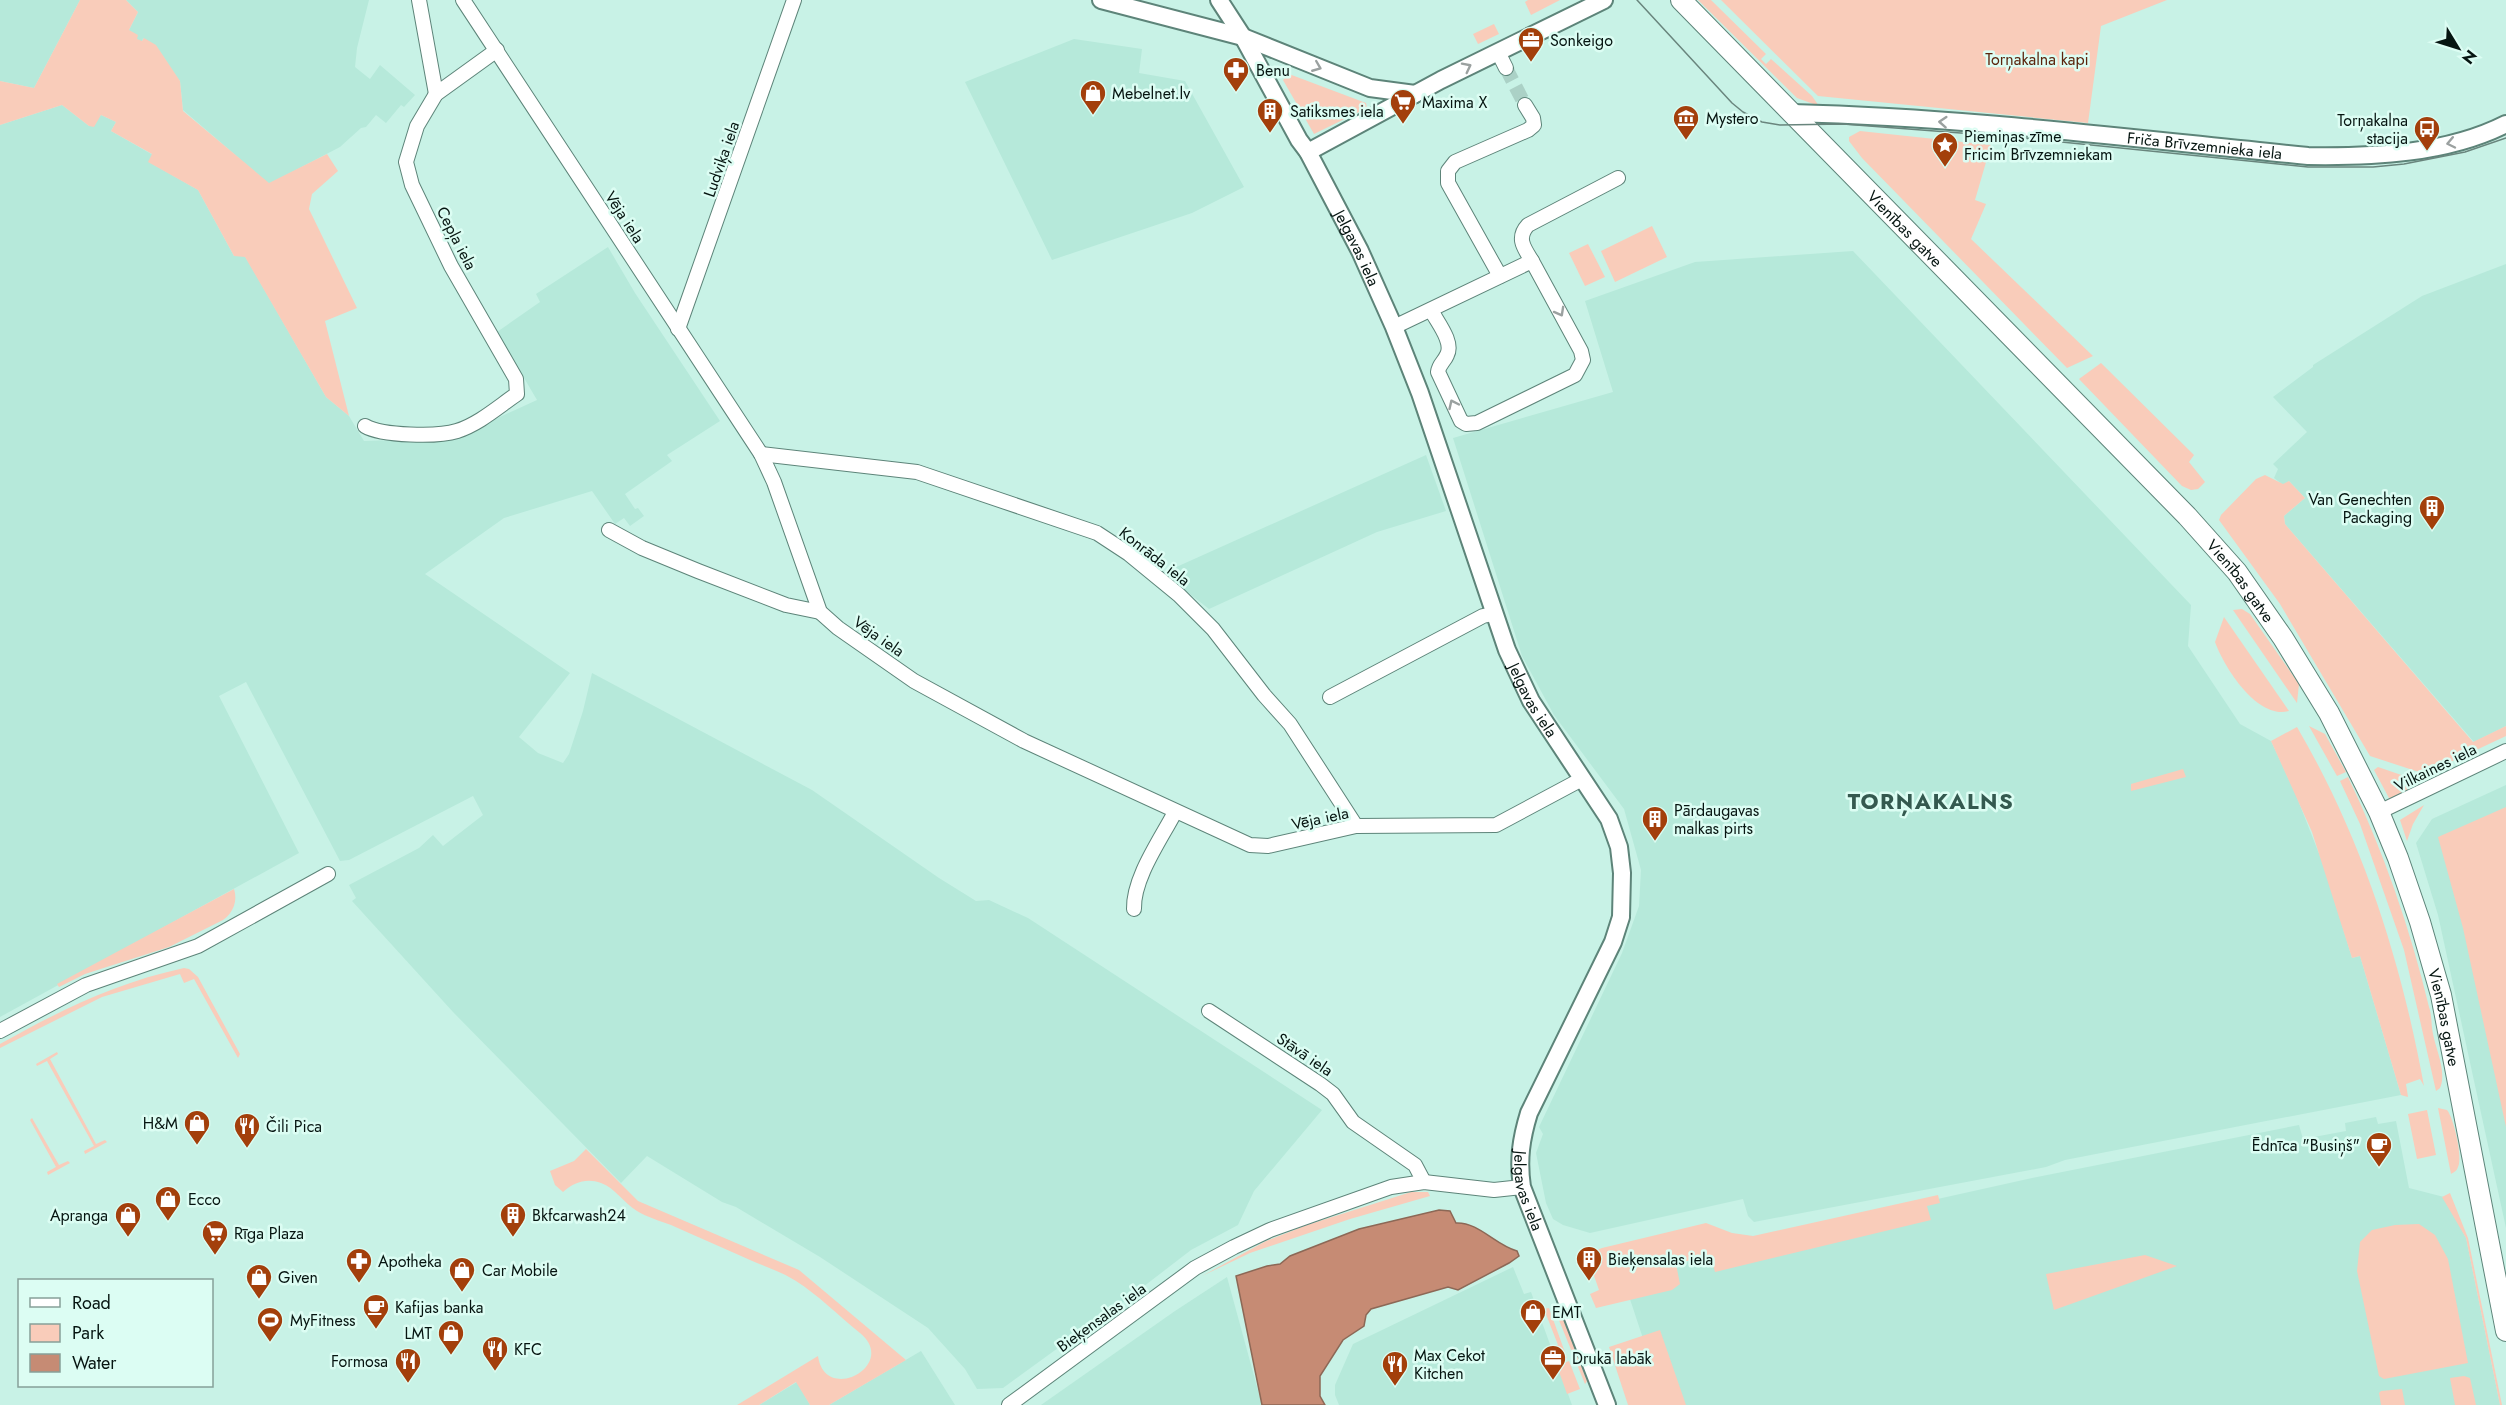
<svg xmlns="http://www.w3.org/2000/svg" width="2506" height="1405" font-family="Jost,sans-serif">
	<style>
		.built { fill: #b6e9da }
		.green { fill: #f9ccba }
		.water { fill: #c68b74; stroke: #8c6856; stroke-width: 1.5 }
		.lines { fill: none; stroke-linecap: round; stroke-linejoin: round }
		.minor-tunnel { stroke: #abd1c6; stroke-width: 14; stroke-dasharray: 14 7; stroke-linecap: butt }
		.minor-casing { stroke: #5d8479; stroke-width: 16 }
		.tertiary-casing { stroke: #5d8479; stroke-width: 20 }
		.secondary-casing { stroke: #5d8479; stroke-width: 22 }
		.minor { stroke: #fff; stroke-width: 14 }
		.tertiary { stroke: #fff; stroke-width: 16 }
		.secondary { stroke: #fff; stroke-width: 20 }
		.tram { stroke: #69857d; stroke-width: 1.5 }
		.oneway { stroke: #9ba1a0 }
		.labels { text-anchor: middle; stroke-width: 5; stroke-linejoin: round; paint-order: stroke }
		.poi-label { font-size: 16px; fill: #061511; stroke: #dcfdf3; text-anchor: start }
		.park-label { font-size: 16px; fill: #5b240c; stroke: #dcfdf3 }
		.street-label { font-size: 16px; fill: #061511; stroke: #dcfdf3 }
		.district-label { font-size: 22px; font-weight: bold; letter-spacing: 1.5px; fill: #34594f; stroke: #dcfdf3 }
	</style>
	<rect width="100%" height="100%" fill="#c8f2e6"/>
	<g class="built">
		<polygon points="0,0 80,0 34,88 0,81"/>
		<polygon points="126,0 369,0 357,48 355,67 370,79 380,65 415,95 404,107 401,105 386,123 376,115 366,127 361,128 340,147 269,184 183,110 180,81 143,38 142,42 136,39 129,30 138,12"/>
		<polygon points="1074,39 1142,49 1139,73 1185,81 1244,187 1192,213 1052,260 965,82"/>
		<polygon points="62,105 89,126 101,115 116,122 111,131 153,155 149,162 198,190 234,256 245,256 326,397 349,416 364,441 454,438 537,400 497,332 540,302 536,294 608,247 635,293 720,421 667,455 672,461 625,494 635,509 638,508 644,516 630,526 624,518 615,524 592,491 504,518 425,574 570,673 519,737 538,753 563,763 569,754 583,711 592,673 812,790 939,878 976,901 989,900 1028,918 1322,1110 1254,1191 1238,1225 1191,1250 1078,1337 1069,1340 1003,1388 977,1389 965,1369 928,1328 820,1257 736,1207 722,1202 647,1156 621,1183 453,1012 352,901 356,898 349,885 419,848 433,835 443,846 483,815 473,796 349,860 340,861 246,682 219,696 299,853 0,1017 0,125"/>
		<polygon points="1853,251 2191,605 2188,646 2240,724 2271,741 2296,795 2325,869 2352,958 2360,956 2401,1095 2065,1160 2046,1167 1754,1222 1748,1216 1743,1199 1590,1233 1563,1225 1553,1219 1546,1203 1536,1153 1543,1134 1539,1127 1622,953 1639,906 1641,870 1624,809 1554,715 1522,656 1453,438 1613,392 1585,301 1695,262"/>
		<polygon points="2506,264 2506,726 2474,742 2285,524 2284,516 2305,498 2289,481 2283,485 2274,478 2278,469 2273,464 2307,432 2273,397 2313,367 2313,365 2422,296"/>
		<polygon points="1426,455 1446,511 1377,532 1209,609 1163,573"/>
		<polygon points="2506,785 2506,1228 2438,915 2416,843 2432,819"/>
		<polygon points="2376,1117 2378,1124 2396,1121 2409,1188 2444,1197 2466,1238 2500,1405 1665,1405 1623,1278 1897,1208 2032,1178 2299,1125 2303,1139 2346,1131 2345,1123"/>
		<polygon points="1513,1267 1524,1294 1531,1292 1572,1405 1339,1405 1335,1395 1335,1385 1353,1344"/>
		<polygon points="1227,1277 1262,1405 1041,1405 1175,1311"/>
		<polygon points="921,1351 955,1405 829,1405"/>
		<polygon points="797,1382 810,1405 759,1405"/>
	</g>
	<g class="green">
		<polygon points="80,0 126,0 138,12 129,30 138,35 137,39 142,41 144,38 156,45 180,81 183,111 269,183 327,154 338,171 312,194 309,209 357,308 325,321 349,416 326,397 245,257 234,256 198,190 148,162 152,154 111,131 116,122 101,115 94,127 89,126 62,105 0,125 0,81 34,88"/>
		<polygon points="1528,0 1560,0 1531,15 1525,2"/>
		<polygon points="1698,0 1711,0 1766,54 1761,59 1766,64 1771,59 1812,96 1819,106 1797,98"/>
		<polygon points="1721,0 2167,0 2101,26 2088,123 1818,96"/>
		<polygon points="1494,24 1499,34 1478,44 1473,34"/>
		<polygon points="1289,74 1366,103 1367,108 1314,134 1283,80"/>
		<polygon points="1860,131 1991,145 1975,200 1986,204 1971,239 2093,356 2067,368 1862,158 1849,141 1849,137"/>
		<polygon points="1652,226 1667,257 1615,282 1601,251"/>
		<polygon points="1588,244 1605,277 1585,286 1569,253"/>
		<polygon points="2101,363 2194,455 2189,462 2205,482 2198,489 2191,490 2182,486 2079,379"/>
		<polygon points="2265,475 2283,484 2289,481 2305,498 2284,516 2285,524 2473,742 2506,726 2506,736 2425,774 2370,756 2280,604 2219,520 2221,515 2256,479"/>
		<polygon points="2242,609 2250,614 2299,684 2297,703 2233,610"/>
		<path d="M2224,617L2289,711C2257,720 2224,667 2215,642Z"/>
		<polygon points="2309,726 2325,734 2346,772 2337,776"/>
		<path d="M2297,727C2362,838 2401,960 2424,1086L2420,1079L2406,1084L2408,1097L2401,1095L2360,956L2352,958L2312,832L2271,741Z"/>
		<polygon points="2378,767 2419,781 2399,797 2389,798 2374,770"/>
		<polygon points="2183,769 2186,777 2131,791 2131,784"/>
		<path d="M2348,777C2383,850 2410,928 2429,1007C2432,1015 2431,1025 2433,1034C2436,1050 2447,1072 2440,1088L2436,1091L2404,950L2360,824L2340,781Z"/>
		<polygon points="2424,805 2413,824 2407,841 2400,820"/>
		<polygon points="2506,807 2506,1127 2463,928 2438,837"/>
		<path d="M234,889C238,901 233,913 223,920L169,947L85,974L59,987L57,984Z"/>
		<path d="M184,968L189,969L198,977L240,1054L238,1058L194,979L184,983L180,974L102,997L0,1048V1044C61,1010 115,983 184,968Z"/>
		<polygon points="57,1052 58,1054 50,1059 96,1144 105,1140 107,1142 85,1154 84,1151 94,1146 47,1061 37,1066 36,1064"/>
		<path d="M2438,1108L2447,1110C2454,1118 2463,1159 2458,1167C2457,1171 2454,1172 2451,1174Z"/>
		<polygon points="2427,1110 2436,1155 2417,1159 2408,1114"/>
		<polygon points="32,1118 59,1165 68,1161 70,1163 48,1175 47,1172 56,1167 30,1120"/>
		<path d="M586,1149L638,1201L799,1270L906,1360L829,1405H810L796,1382L759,1405H737L818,1356C825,1405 899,1365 860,1333C839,1316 818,1295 796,1281C782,1272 766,1267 750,1260C724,1248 697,1237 671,1225C660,1221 647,1217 637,1211C624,1203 615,1188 601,1183C587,1178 574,1182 563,1192L555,1185L550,1171L574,1161Z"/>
		<polygon points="1411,1192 1428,1192 1430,1196 1350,1219 1250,1253 1202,1276 1266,1241 1307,1225"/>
		<polygon points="2450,1193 2468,1238 2502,1405 2500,1405 2466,1238 2442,1197"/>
		<polygon points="1938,1195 1940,1203 1927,1206 1931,1220 1715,1272 1710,1255 1676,1264 1680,1284 1672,1290 1596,1308 1590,1294 1599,1290 1593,1273 1584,1275 1579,1265 1587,1254 1602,1248 1706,1223 1732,1233 1753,1236"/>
		<polygon points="2419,1224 2435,1235 2448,1259 2468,1363 2384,1379 2379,1376 2357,1271 2360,1242 2372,1230 2395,1225"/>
		<polygon points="2145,1255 2177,1266 2054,1310 2046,1274"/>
		<polygon points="1556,1307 1559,1308 1587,1381 1585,1384 1554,1308"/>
		<polygon points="1549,1308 1567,1358 1555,1362 1550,1349 1558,1345 1544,1309"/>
		<polygon points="1660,1330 1686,1405 1628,1405 1609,1347"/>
		<polygon points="1569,1361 1580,1389 1567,1394 1557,1366"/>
		<polygon points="2464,1376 2470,1378 2476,1405 2455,1405 2450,1378"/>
		<polygon points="2402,1389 2405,1405 2381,1405 2379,1393 2381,1391"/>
	</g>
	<path class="water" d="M1439,1210L1450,1211L1456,1223C1479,1222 1495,1245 1517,1251L1519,1256L1509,1263L1458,1290L1448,1287L1371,1309L1366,1315L1364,1326L1343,1340L1320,1376V1396L1325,1405H1262L1236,1276L1267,1266L1280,1264L1290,1256L1359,1229Z"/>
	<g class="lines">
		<polyline class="minor-tunnel" points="1506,68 1525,105"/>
		<g class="minor-casing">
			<g id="minor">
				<polyline points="419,0 436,94"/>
				<polyline points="463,0 761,454 774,482 820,612 838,628 914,681 1024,741 1250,845 1268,846 1356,826 1496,825 1582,779"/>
				<polyline points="1498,52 1506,68"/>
				<polyline points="1500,276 1448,183 1448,171 1455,162 1528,130 1534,125 1533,118 1525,105"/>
				<path d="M1431,310C1437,322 1454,342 1447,355C1444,362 1439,364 1438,372L1461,421L1466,424L1477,423L1575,375L1583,360L1581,351L1532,261"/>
				<path d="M1394,327L1532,261C1524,248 1516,238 1528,225L1618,178"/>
				<polyline points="678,329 794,0"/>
				<path d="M365,426C382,436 438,437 457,431C479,424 498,407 517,394L516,379L451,266L412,185L406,162L417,126L436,94L497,50"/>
				<polyline points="761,454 917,472 1097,533 1129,554 1179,595 1213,629 1264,695 1290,724 1356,826"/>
				<polyline points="609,530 642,548 698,571 786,605 820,612"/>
				<polyline points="1330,697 1483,616 1493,614"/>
				<polyline points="2379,812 2506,751"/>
				<path d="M1134,909C1133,878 1161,839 1175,812"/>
				<polyline points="1209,1011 1320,1084 1333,1094 1353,1122 1415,1165 1424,1182"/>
				<polyline points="0,1031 86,985 198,946 328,874"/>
				<polyline points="1009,1405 1195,1268 1234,1247 1270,1230 1391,1187 1424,1182 1494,1190 1522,1187"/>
			</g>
		</g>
		<g class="tertiary-casing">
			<g id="tertiary">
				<polyline points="1101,0 1243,37 1370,88 1415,94"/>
				<path id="s1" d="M1219,0L1243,37L1299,140L1308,152L1360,251L1394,327L1420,393L1507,650L1531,701L1609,819L1619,847L1622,873L1621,917L1613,942L1529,1113C1521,1139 1518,1160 1522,1187L1607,1405"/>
				<path id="s2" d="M1792,113C1964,117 2137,139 2308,156C2373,157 2447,154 2506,124"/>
				<polyline points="1308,152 1441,80 1604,0"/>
			</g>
		</g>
		<g class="secondary-casing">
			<g id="secondary">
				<path id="s3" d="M1681,0L2187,516L2237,572L2283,638L2329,713L2379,812L2398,858L2420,922L2441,995L2506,1331"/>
			</g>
		</g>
		<use href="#minor" class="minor"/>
		<use href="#tertiary" class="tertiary"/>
		<use href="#secondary" class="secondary"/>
		<polyline class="tram" points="1637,0 1732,103 1743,112 1762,122 1780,125 1843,124 2013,137 2308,167 2373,167 2404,164 2465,152 2506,138"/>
	</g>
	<defs><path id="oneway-chevron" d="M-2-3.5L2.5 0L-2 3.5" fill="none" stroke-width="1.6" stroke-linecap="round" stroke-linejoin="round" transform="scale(1.5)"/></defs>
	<g class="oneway">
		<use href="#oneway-chevron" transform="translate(1317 67) rotate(22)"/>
		<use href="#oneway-chevron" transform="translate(1467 67) rotate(-27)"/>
		<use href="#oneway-chevron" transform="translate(1943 122) rotate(-176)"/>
		<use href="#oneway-chevron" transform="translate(2451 143) rotate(168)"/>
		<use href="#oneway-chevron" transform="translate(1560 312) rotate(61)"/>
		<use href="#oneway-chevron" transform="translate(1453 404) rotate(-115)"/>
	</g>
	<defs>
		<g id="office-pin" transform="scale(1.35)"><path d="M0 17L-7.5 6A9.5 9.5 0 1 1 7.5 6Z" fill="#a33f0b" stroke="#dcfdf3"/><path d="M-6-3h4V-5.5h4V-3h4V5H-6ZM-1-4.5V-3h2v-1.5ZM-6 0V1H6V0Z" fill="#fff"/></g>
		<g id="pharmacy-pin" transform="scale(1.35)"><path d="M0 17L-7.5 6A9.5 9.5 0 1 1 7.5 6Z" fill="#a33f0b" stroke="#dcfdf3"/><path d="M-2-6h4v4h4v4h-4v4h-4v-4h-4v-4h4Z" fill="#fff"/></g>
		<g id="shop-pin" transform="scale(1.35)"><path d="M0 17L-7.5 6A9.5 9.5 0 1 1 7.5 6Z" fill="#a33f0b" stroke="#dcfdf3"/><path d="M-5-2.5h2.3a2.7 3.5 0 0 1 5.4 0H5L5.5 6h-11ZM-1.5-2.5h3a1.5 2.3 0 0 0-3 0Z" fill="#fff"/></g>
		<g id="supermarket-pin" transform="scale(1.35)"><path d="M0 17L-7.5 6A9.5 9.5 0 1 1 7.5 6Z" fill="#a33f0b" stroke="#dcfdf3"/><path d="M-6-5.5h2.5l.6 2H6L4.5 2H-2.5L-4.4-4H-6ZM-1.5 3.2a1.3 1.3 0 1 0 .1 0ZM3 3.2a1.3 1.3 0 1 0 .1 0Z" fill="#fff"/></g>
		<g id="building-pin" transform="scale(1.35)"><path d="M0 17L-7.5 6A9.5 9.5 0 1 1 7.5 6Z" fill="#a33f0b" stroke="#dcfdf3"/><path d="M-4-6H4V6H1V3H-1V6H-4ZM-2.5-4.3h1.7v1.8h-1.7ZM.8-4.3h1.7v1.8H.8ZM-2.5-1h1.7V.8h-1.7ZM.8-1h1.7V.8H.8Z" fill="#fff"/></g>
		<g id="museum-pin" transform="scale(1.35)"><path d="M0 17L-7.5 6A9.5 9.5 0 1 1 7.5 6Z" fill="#a33f0b" stroke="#dcfdf3"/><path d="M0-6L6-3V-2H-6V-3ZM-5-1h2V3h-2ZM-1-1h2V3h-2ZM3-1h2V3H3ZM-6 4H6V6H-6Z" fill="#fff"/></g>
		<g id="bus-pin" transform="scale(1.35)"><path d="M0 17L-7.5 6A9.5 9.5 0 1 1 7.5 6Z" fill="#a33f0b" stroke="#dcfdf3"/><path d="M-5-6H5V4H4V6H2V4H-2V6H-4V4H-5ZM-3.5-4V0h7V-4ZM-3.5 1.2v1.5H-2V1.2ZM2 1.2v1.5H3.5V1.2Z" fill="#fff"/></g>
		<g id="sight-pin" transform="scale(1.35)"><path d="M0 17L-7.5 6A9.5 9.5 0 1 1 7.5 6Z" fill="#a33f0b" stroke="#dcfdf3"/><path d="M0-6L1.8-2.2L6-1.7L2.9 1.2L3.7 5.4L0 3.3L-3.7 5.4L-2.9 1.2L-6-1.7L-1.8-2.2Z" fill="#fff"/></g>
		<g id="restaurant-pin" transform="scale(1.35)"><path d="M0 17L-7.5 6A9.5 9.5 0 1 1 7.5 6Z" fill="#a33f0b" stroke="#dcfdf3"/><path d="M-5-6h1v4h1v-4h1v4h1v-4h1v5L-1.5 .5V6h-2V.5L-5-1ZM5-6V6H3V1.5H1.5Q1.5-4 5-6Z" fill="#fff"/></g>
		<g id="cafe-pin" transform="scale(1.35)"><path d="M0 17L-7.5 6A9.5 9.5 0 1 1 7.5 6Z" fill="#a33f0b" stroke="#dcfdf3"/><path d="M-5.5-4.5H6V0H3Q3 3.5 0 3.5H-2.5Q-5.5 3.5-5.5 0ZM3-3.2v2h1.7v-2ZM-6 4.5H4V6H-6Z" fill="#fff"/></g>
		<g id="stadium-pin" transform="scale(1.35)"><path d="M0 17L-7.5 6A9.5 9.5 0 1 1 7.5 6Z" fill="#a33f0b" stroke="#dcfdf3"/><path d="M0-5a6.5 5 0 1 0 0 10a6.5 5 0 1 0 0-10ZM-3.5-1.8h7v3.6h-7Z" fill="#fff"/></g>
	</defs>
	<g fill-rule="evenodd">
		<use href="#office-pin" x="1531" y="40"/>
		<use href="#pharmacy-pin" x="1236" y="70"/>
		<use href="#shop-pin" x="1093" y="93"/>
		<use href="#supermarket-pin" x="1403" y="102"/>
		<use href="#building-pin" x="1270" y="111"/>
		<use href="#museum-pin" x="1686" y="118"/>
		<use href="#bus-pin" x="2427" y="129"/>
		<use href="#sight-pin" x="1945" y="145"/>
		<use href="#building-pin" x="2432" y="508"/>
		<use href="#building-pin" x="1655" y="819"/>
		<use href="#shop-pin" x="197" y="1123"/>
		<use href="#restaurant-pin" x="247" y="1126"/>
		<use href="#cafe-pin" x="2379" y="1145"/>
		<use href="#shop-pin" x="168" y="1199"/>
		<use href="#shop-pin" x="128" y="1215"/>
		<use href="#building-pin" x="513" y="1215"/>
		<use href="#supermarket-pin" x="215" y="1233"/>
		<use href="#building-pin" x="1589" y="1259"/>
		<use href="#pharmacy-pin" x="359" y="1261"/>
		<use href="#shop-pin" x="462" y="1270"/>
		<use href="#shop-pin" x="259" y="1277"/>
		<use href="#cafe-pin" x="376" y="1307"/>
		<use href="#shop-pin" x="1533" y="1312"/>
		<use href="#stadium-pin" x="270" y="1320"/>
		<use href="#shop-pin" x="451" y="1333"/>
		<use href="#restaurant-pin" x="495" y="1349"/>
		<use href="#office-pin" x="1553" y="1358"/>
		<use href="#restaurant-pin" x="408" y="1361"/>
		<use href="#restaurant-pin" x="1395" y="1364"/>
	</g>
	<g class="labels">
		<g class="poi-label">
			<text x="1550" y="46">Sonkeigo</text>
			<text x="1256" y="76">Benu</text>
			<text x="1112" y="99">Mebelnet.lv</text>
			<text x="1422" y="108">Maxima X</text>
			<text x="1290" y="117">Satiksmes iela</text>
			<text x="1706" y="124">Mystero</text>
			<text x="2408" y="126" text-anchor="end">Torņakalna<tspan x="2408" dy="18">stacija</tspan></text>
			<text x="1964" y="142">Piemiņas zīme<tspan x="1964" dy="18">Fricim Brīvzemniekam</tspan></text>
			<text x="2412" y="505" text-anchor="end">Van Genechten<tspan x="2412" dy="18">Packaging</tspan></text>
			<text x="1674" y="816">Pārdaugavas<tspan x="1674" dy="18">malkas pirts</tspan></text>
			<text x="178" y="1129" text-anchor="end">H&amp;M</text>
			<text x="266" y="1132">Čili Pica</text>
			<text x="2360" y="1151" text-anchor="end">Ēdnīca "Busiņš"</text>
			<text x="188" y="1205">Ecco</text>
			<text x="108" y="1221" text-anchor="end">Apranga</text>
			<text x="532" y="1221">Bkfcarwash24</text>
			<text x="234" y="1239">Rīga Plaza</text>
			<text x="1608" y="1265">Bieķensalas iela</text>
			<text x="378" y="1267">Apotheka</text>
			<text x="482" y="1276">Car Mobile</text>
			<text x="278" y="1283">Given</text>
			<text x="395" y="1313">Kafijas banka</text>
			<text x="1552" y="1318">EMT</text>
			<text x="290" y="1326">MyFitness</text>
			<text x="432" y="1339" text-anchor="end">LMT</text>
			<text x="514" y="1355">KFC</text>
			<text x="1414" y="1361">Max Cekot<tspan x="1414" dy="18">Kitchen</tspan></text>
			<text x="1572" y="1364">Drukā labāk</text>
			<text x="388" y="1367" text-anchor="end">Formosa</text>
		</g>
		<g class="park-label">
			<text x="2037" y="65">Torņakalna kapi</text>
		</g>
		<g class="street-label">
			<text dy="6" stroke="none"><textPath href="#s2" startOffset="414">Friča Brīvzemnieka iela</textPath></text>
			<text transform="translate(721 159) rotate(-71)" y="6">Ludviķa iela</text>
			<text transform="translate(625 217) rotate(57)" y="6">Vēja iela</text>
			<text dy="6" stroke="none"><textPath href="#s3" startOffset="320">Vienības gatve</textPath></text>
			<text transform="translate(457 238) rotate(63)" y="6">Cepļa iela</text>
			<text dy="6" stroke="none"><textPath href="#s1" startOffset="284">Jelgavas iela</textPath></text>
			<text transform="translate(1155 556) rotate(38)" y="6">Konrāda iela</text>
			<text dy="6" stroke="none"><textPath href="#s3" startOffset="807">Vienības gatve</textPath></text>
			<text transform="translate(879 636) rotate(35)" y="6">Vēja iela</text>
			<text dy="6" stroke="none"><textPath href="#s1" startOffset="770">Jelgavas iela</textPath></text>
			<text transform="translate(2435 767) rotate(-26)" y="6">Vilkaines iela</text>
			<text transform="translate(1320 818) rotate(-12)" y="6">Vēja iela</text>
			<text dy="6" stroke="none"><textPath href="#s3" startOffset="1293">Vienības gatve</textPath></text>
			<text transform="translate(1305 1054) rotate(34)" y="6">Stāvā iela</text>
			<text dy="6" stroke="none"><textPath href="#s1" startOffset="1308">Jelgavas iela</textPath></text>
			<text transform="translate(1101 1317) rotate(-36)" y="6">Bieķensalas iela</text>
		</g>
		<g class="district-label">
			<text x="1931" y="809">TORŅAKALNS</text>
		</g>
	</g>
	<rect x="18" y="1279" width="195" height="108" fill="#dcfdf3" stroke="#86a099" stroke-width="1.5"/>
	<rect x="30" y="1298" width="30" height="9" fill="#ffffff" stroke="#86a099" stroke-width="1.5"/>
	<text x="72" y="1309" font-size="18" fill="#061511">Road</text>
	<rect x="30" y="1324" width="30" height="18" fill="#f9ccba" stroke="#86a099" stroke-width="1.5"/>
	<text x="72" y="1339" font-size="18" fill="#061511">Park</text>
	<rect x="30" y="1354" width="30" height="18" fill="#c68b74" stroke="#86a099" stroke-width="1.5"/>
	<text x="72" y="1369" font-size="18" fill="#061511">Water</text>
	<g transform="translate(2458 48) rotate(128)" stroke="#dcfdf3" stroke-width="4.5" paint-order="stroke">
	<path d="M0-4.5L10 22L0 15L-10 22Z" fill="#061511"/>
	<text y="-9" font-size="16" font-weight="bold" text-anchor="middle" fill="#061511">N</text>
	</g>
</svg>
